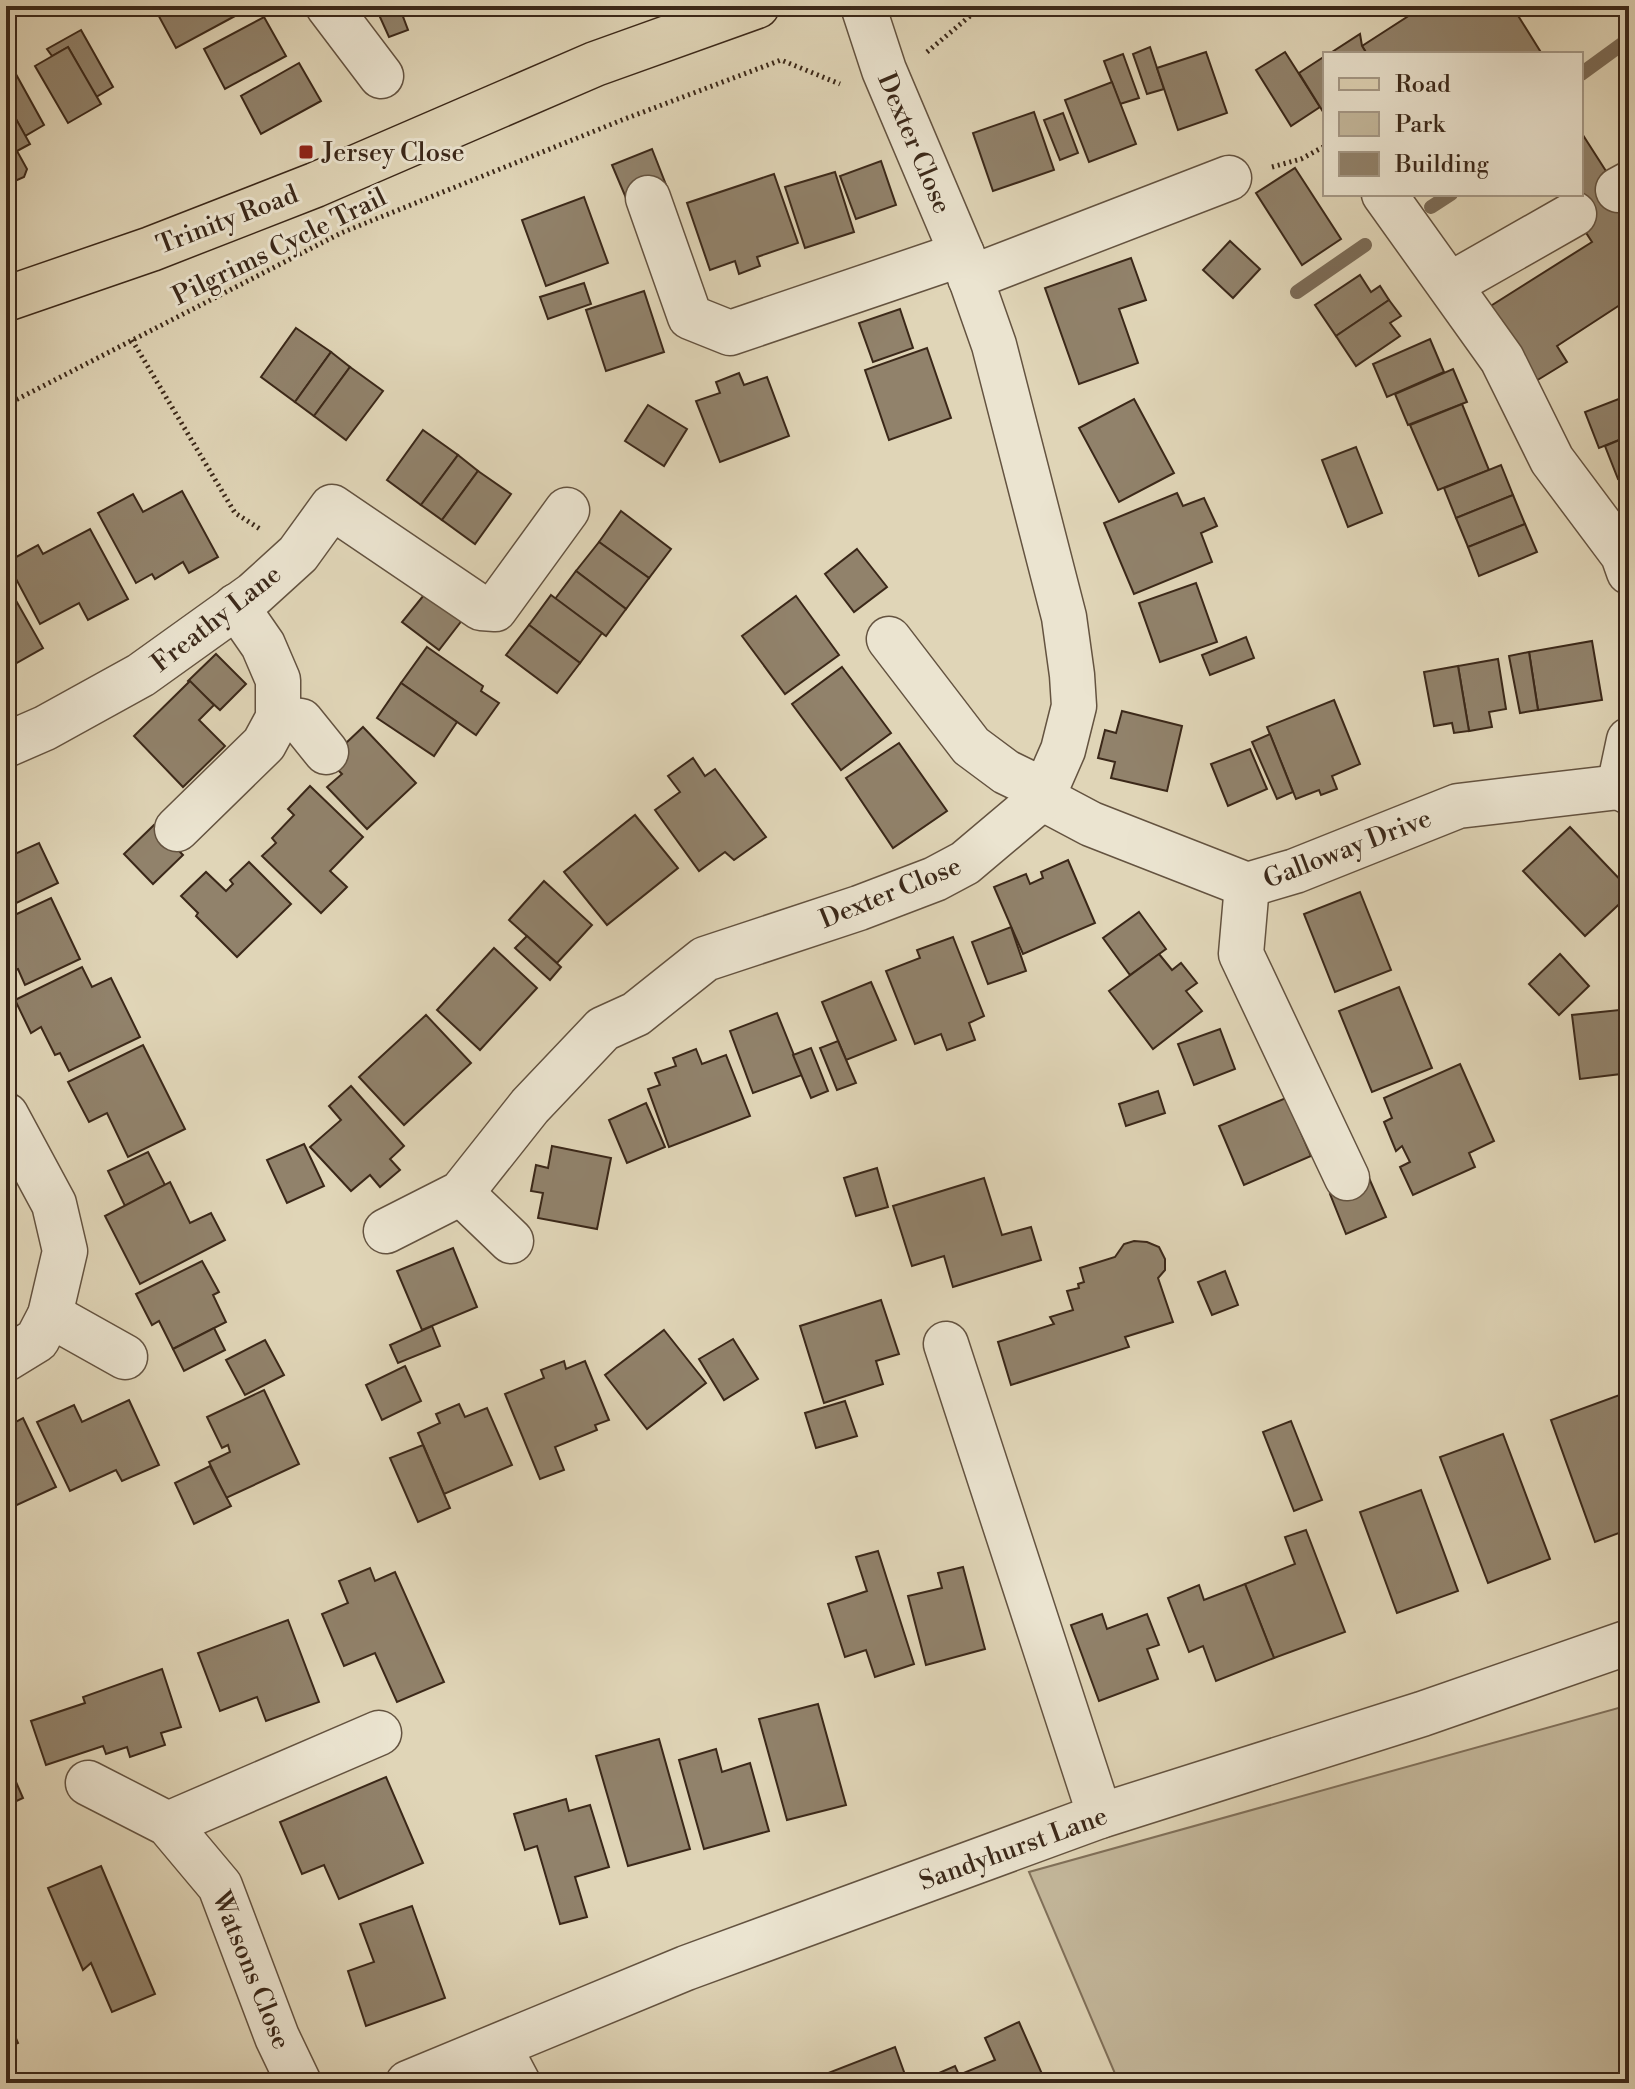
<svg xmlns="http://www.w3.org/2000/svg" width="1635" height="2089" font-family="'Libre Bodoni',serif">
	<style>
		.green { fill: #c4b89c; stroke: #80705a; stroke-width: 2 }
		.lines { fill: none; stroke-linecap: round; stroke-linejoin: round }
		.stream { stroke: #7c6c57; stroke-width: 14 }
		.building { fill: #91826b; stroke: #3b2819; stroke-width: 2 }
		.minor-casing { stroke: #645340; stroke-width: 47 }
		.major-casing { stroke: #3b2819; stroke-width: 47 }
		.path { stroke: #3b2819; stroke-width: 5; stroke-dasharray: 2 4; stroke-linecap: butt }
		.minor { stroke: #ebe4d0; stroke-width: 44 }
		.major { stroke: #e0d5b7; stroke-width: 44 }
		.poi-dot { fill: #8f2418; stroke: #ebe4d0; stroke-width: 3 }
		.labels { text-anchor: middle; stroke-width: 6; stroke-linejoin: round; paint-order: stroke }
		.street-label { font-size: 26px; fill: #3b2819; stroke: #ebe4d0 }
		.poi-label { font-size: 26px; fill: #3b2819; stroke: #ebe4d0; text-anchor: start }
	</style>
	<rect width="100%" height="100%" fill="#e0d5b7"/>
	<filter id="stains"><feTurbulence type="fractalNoise" baseFrequency=".0025" numOctaves="4"/><feColorMatrix values="0 0 0 0 .2 0 0 0 0 .09 0 0 0 0 .02 0 0 0 .5 -.17"/></filter>
	<radialGradient id="worn" r=".72"><stop offset=".6" stop-color="#630" stop-opacity="0"/><stop offset="1" stop-color="#630" stop-opacity=".3"/></radialGradient>
	<polygon class="green" points="1629,1705 1629,2083 1119,2083 1029,1872"/>
	<g class="lines">
		<g class="stream">
			<polyline points="1581,74 1629,39"/>
			<polyline points="1431,207 1451,194"/>
			<polyline points="1297,292 1365,245"/>
		</g>
	</g>
	<g class="building">
		<polygon points="161,6 229,6 235,16 176,48 155,9"/>
		<polygon points="375,6 399,6 408,30 389,37"/>
		<polygon points="1424,6 1512,6 1542,54 1367,54 1362,46"/>
		<polygon points="264,17 286,56 225,89 204,49"/>
		<polygon points="81,30 113,87 96,97 68,47 52,56 47,49"/>
		<polygon points="1360,34 1362,46 1367,54 1329,54"/>
		<polygon points="68,47 101,104 68,123 35,66"/>
		<polygon points="1150,47 1164,89 1147,94 1133,54"/>
		<polygon points="1206,52 1227,113 1178,130 1157,68"/>
		<polygon points="1285,52 1320,107 1291,126 1256,70"/>
		<polygon points="1123,54 1139,98 1120,104 1104,61"/>
		<polygon points="1325,56 1325,115 1299,73"/>
		<polygon points="299,63 321,101 261,134 241,96"/>
		<polygon points="12,67 44,125 25,136 6,101 6,71"/>
		<polygon points="1112,82 1136,144 1089,162 1065,100"/>
		<polygon points="6,101 30,144 17,151 27,169 24,177 15,181 8,179 6,174"/>
		<polygon points="1034,112 1054,170 993,191 973,133"/>
		<polygon points="1063,113 1078,153 1060,160 1044,120"/>
		<polygon points="1581,132 1629,207 1629,299 1557,346 1567,362 1536,381 1489,307 1592,242 1561,194 1581,194"/>
		<polygon points="652,149 668,190 629,205 612,165"/>
		<polygon points="881,161 896,205 856,219 840,176"/>
		<polygon points="1295,168 1341,239 1302,265 1256,193"/>
		<polygon points="835,172 854,232 805,248 785,187"/>
		<polygon points="774,174 798,243 757,257 760,266 739,274 735,261 710,270 687,203"/>
		<polygon points="584,197 608,263 546,286 522,220"/>
		<polygon points="1230,241 1260,269 1233,298 1203,270"/>
		<polygon points="1131,258 1146,300 1119,309 1138,363 1079,384 1045,288"/>
		<polygon points="1360,275 1371,292 1380,286 1389,300 1336,336 1315,305"/>
		<polygon points="584,283 591,304 548,319 540,297"/>
		<polygon points="644,291 664,352 606,371 586,310"/>
		<polygon points="1389,300 1401,316 1390,323 1400,336 1356,366 1336,336"/>
		<polygon points="900,309 913,348 873,362 859,323"/>
		<polygon points="296,328 331,352 295,402 261,377"/>
		<polygon points="1430,339 1444,372 1387,397 1373,364"/>
		<polygon points="927,348 951,418 889,440 865,370"/>
		<polygon points="331,352 350,367 314,416 295,402"/>
		<polygon points="350,367 383,391 346,440 314,416"/>
		<polygon points="1453,369 1467,402 1408,425 1395,394"/>
		<polygon points="739,373 744,385 767,377 789,436 720,462 696,401 720,393 716,382"/>
		<polygon points="1629,395 1629,436 1599,448 1585,412"/>
		<polygon points="1134,399 1174,473 1119,502 1079,428"/>
		<polygon points="1462,404 1489,470 1438,490 1410,425"/>
		<polygon points="648,405 687,429 664,466 625,441"/>
		<polygon points="423,430 458,455 421,505 387,480"/>
		<polygon points="1629,436 1629,474 1618,479 1605,446"/>
		<polygon points="1356,447 1382,513 1348,527 1322,460"/>
		<polygon points="458,455 478,471 442,520 421,505"/>
		<polygon points="1501,465 1513,495 1456,518 1444,488"/>
		<polygon points="478,471 511,494 475,544 442,520"/>
		<polygon points="182,491 218,557 189,573 183,562 155,579 152,574 136,583 98,513 133,494 143,512"/>
		<polygon points="1177,493 1183,506 1204,498 1217,526 1201,533 1212,562 1134,594 1104,523"/>
		<polygon points="1513,495 1525,524 1468,547 1456,518"/>
		<polygon points="621,511 671,549 649,578 599,542"/>
		<polygon points="1525,524 1537,552 1479,576 1468,547"/>
		<polygon points="90,529 128,599 88,620 79,603 40,624 7,562 38,545 43,554"/>
		<polygon points="599,542 649,578 626,609 576,571"/>
		<polygon points="857,549 887,587 854,612 825,574"/>
		<polygon points="576,571 626,609 606,636 555,599"/>
		<polygon points="6,583 43,648 6,669"/>
		<polygon points="1196,583 1217,642 1160,662 1139,603"/>
		<polygon points="428,590 463,619 439,650 402,622"/>
		<polygon points="551,595 602,633 580,663 529,625"/>
		<polygon points="796,596 839,655 785,694 742,636"/>
		<polygon points="529,625 580,663 557,693 506,655"/>
		<polygon points="1246,637 1254,658 1210,675 1202,655"/>
		<polygon points="1592,641 1602,700 1538,710 1529,652"/>
		<polygon points="427,647 483,686 481,691 499,703 476,735 401,683"/>
		<polygon points="1529,652 1538,710 1520,713 1509,656"/>
		<polygon points="216,654 246,684 220,710 188,681"/>
		<polygon points="1498,659 1506,709 1489,712 1492,727 1469,731 1458,666"/>
		<polygon points="1458,666 1469,731 1454,733 1452,723 1434,726 1424,672"/>
		<polygon points="842,667 891,733 841,770 792,704"/>
		<polygon points="190,681 214,705 199,720 225,746 183,787 134,736"/>
		<polygon points="401,683 457,722 434,756 377,718"/>
		<polygon points="1334,700 1360,764 1332,776 1337,789 1321,795 1319,790 1296,799 1267,727"/>
		<polygon points="1122,711 1182,726 1167,791 1111,778 1115,762 1098,758 1105,730 1116,733"/>
		<polygon points="363,727 416,783 367,829 327,787 342,774 328,760"/>
		<polygon points="1270,734 1293,792 1277,799 1252,742"/>
		<polygon points="899,743 947,811 893,848 846,778"/>
		<polygon points="1250,749 1267,789 1228,806 1211,764"/>
		<polygon points="693,758 705,776 715,769 766,837 734,860 725,852 699,871 655,810 680,792 668,776"/>
		<polygon points="310,786 363,837 330,871 347,887 321,913 262,856 276,843 272,838 294,815 288,809"/>
		<polygon points="635,815 678,868 607,925 564,872"/>
		<polygon points="154,825 183,855 153,884 124,854"/>
		<polygon points="1570,827 1629,889 1629,895 1585,936 1523,871"/>
		<polygon points="6,836 15,854 39,843 58,883 6,908"/>
		<polygon points="1068,860 1095,923 1023,954 994,887 1026,874 1030,884 1043,878 1041,872"/>
		<polygon points="249,862 291,904 237,957 196,916 198,913 181,896 206,872 226,891 233,884 230,880"/>
		<polygon points="544,881 592,925 557,963 509,920"/>
		<polygon points="1360,892 1391,970 1335,992 1304,914"/>
		<polygon points="51,898 80,959 25,985 18,969 6,973 6,919"/>
		<polygon points="1139,912 1166,949 1130,975 1103,938"/>
		<polygon points="1011,927 1026,971 988,984 972,942"/>
		<polygon points="527,936 561,967 550,980 515,948"/>
		<polygon points="953,937 984,1016 969,1023 975,1040 947,1050 941,1034 915,1044 886,971 920,958 917,950"/>
		<polygon points="494,948 537,988 480,1050 437,1010"/>
		<polygon points="1159,954 1172,970 1181,963 1197,983 1186,991 1202,1011 1153,1049 1109,991"/>
		<polygon points="1560,954 1589,986 1559,1015 1529,984"/>
		<polygon points="82,967 92,987 111,978 140,1037 69,1071 60,1053 55,1055 41,1027 31,1033 15,1000"/>
		<polygon points="871,982 896,1040 846,1060 822,1002"/>
		<polygon points="1399,987 1432,1068 1372,1092 1339,1011"/>
		<polygon points="1629,1009 1629,1073 1580,1079 1572,1015"/>
		<polygon points="777,1013 802,1075 753,1093 730,1031"/>
		<polygon points="426,1015 471,1063 404,1125 359,1077"/>
		<polygon points="1220,1029 1235,1069 1194,1085 1178,1044"/>
		<polygon points="838,1041 856,1083 837,1090 820,1048"/>
		<polygon points="143,1045 185,1129 128,1157 107,1113 89,1122 68,1082"/>
		<polygon points="811,1048 828,1091 811,1098 793,1055"/>
		<polygon points="696,1049 702,1064 726,1055 750,1116 669,1147 648,1089 660,1085 655,1073 676,1066 673,1058"/>
		<polygon points="1460,1064 1494,1141 1469,1153 1475,1167 1413,1195 1400,1167 1410,1162 1402,1146 1396,1151 1384,1122 1392,1118 1384,1098"/>
		<polygon points="351,1086 404,1146 390,1159 400,1170 380,1187 370,1175 351,1191 310,1147 341,1120 329,1106"/>
		<polygon points="1158,1091 1165,1113 1126,1126 1119,1104"/>
		<polygon points="1286,1098 1311,1156 1244,1185 1219,1126"/>
		<polygon points="646,1103 665,1147 627,1163 609,1120"/>
		<polygon points="304,1144 324,1186 287,1203 267,1160"/>
		<polygon points="552,1146 611,1158 597,1229 538,1218 543,1193 531,1191 536,1165 548,1168"/>
		<polygon points="148,1152 165,1185 125,1206 108,1171"/>
		<polygon points="877,1168 888,1207 856,1216 844,1178"/>
		<polygon points="984,1178 1002,1235 1031,1227 1041,1260 953,1287 944,1256 912,1266 893,1206"/>
		<polygon points="1369,1178 1386,1217 1346,1234 1330,1194"/>
		<polygon points="170,1182 190,1223 211,1213 225,1240 140,1284 105,1216"/>
		<polygon points="1134,1241 1147,1242 1159,1247 1165,1259 1165,1270 1158,1278 1173,1322 1125,1337 1129,1347 1011,1385 998,1342 1054,1324 1050,1317 1073,1310 1067,1291 1079,1288 1078,1284 1084,1282 1080,1268 1115,1257 1124,1244"/>
		<polygon points="453,1248 477,1307 422,1330 397,1271"/>
		<polygon points="202,1261 219,1292 213,1295 226,1322 173,1349 159,1321 152,1325 136,1294"/>
		<polygon points="1225,1271 1238,1305 1212,1315 1198,1282"/>
		<polygon points="881,1300 899,1354 876,1361 883,1384 824,1403 800,1326"/>
		<polygon points="432,1326 440,1346 398,1363 390,1345"/>
		<polygon points="214,1328 225,1350 184,1371 173,1349"/>
		<polygon points="664,1330 706,1383 647,1429 605,1375"/>
		<polygon points="733,1339 758,1379 724,1400 699,1359"/>
		<polygon points="265,1340 284,1375 245,1395 226,1360"/>
		<polygon points="564,1361 566,1369 585,1361 609,1420 595,1425 597,1430 555,1447 564,1470 540,1479 505,1394 544,1378 541,1370"/>
		<polygon points="405,1366 421,1401 382,1420 366,1385"/>
		<polygon points="264,1390 299,1464 226,1498 209,1462 230,1452 228,1445 222,1448 207,1417"/>
		<polygon points="1625,1393 1629,1404 1629,1514 1626,1509 1620,1511 1627,1530 1595,1542 1551,1420"/>
		<polygon points="129,1400 159,1465 122,1481 116,1470 70,1491 37,1422 74,1405 82,1422"/>
		<polygon points="845,1401 857,1436 816,1448 805,1413"/>
		<polygon points="459,1404 465,1417 487,1408 512,1465 444,1494 418,1433 440,1423 436,1414"/>
		<polygon points="23,1418 56,1487 6,1510 6,1427"/>
		<polygon points="1291,1421 1322,1500 1294,1511 1263,1432"/>
		<polygon points="1503,1434 1550,1559 1488,1583 1440,1457"/>
		<polygon points="423,1445 450,1508 418,1522 390,1458"/>
		<polygon points="210,1466 231,1506 194,1524 175,1483"/>
		<polygon points="1421,1490 1458,1591 1397,1613 1360,1512"/>
		<polygon points="1306,1530 1345,1632 1274,1658 1245,1584 1295,1564 1285,1537"/>
		<polygon points="878,1551 914,1664 875,1677 866,1650 845,1657 828,1604 867,1591 856,1557"/>
		<polygon points="963,1567 985,1649 926,1665 908,1596 942,1588 938,1573"/>
		<polygon points="370,1568 375,1581 395,1572 444,1682 397,1702 375,1653 344,1666 322,1614 348,1603 339,1581"/>
		<polygon points="1245,1584 1274,1658 1216,1681 1203,1646 1189,1652 1168,1598 1199,1585 1204,1600"/>
		<polygon points="1102,1614 1107,1629 1147,1614 1159,1645 1147,1649 1158,1679 1099,1701 1071,1625"/>
		<polygon points="288,1620 319,1702 266,1721 257,1697 220,1711 198,1653"/>
		<polygon points="162,1669 181,1727 161,1733 165,1745 130,1757 127,1747 106,1754 103,1746 46,1765 31,1721 85,1703 83,1697"/>
		<polygon points="818,1704 846,1805 787,1820 759,1719"/>
		<polygon points="659,1739 690,1849 628,1866 596,1756"/>
		<polygon points="716,1749 722,1772 750,1763 769,1831 704,1849 679,1760"/>
		<polygon points="6,1759 23,1798 6,1806"/>
		<polygon points="386,1777 423,1863 339,1899 324,1865 302,1874 280,1822"/>
		<polygon points="566,1799 569,1811 590,1805 609,1867 575,1877 587,1917 560,1924 537,1846 525,1850 514,1814"/>
		<polygon points="101,1866 155,1994 112,2012 91,1963 83,1970 48,1888"/>
		<polygon points="412,1906 445,1998 366,2026 348,1971 374,1962 360,1924"/>
		<polygon points="6,2015 18,2043 6,2048"/>
		<polygon points="1019,2022 1046,2083 916,2083 955,2066 959,2075 995,2060 985,2038"/>
		<polygon points="895,2047 908,2083 826,2083 823,2075"/>
	</g>
	<g class="lines">
		<g class="minor-casing">
			<g id="minor">
				<polyline points="328,6 381,76"/>
				<polyline points="1618,190 1629,184"/>
				<polyline points="1384,194 1502,359 1552,460 1623,555 1629,572"/>
				<polyline points="648,198 690,317 730,333 962,254"/>
				<polyline points="970,278 1229,178"/>
				<polyline points="1451,284 1574,214"/>
				<polyline points="889,639 971,746 1006,772 1045,791"/>
				<polyline points="278,718 301,721 326,752"/>
				<polyline points="6,745 45,728 141,675 254,594 298,554 332,507 481,608 495,609 567,510"/>
				<polyline points="1619,787 1629,740"/>
				<polyline points="1042,798 1091,824 1247,885 1295,871 1458,806 1619,787 1629,792"/>
				<polyline points="177,829 264,744 278,718 278,680 263,645 236,606"/>
				<polyline points="1247,885 1241,954 1347,1178"/>
				<polyline points="6,1115 54,1204 65,1251 50,1315 37,1340 6,1359"/>
				<polyline points="461,1193 511,1241"/>
				<polyline points="386,1231 461,1193 530,1106 603,1029 636,1014 705,959 859,908 935,879 965,863 1042,798 1063,750 1074,706 1072,675 1064,617 994,345 962,254 884,70 863,6"/>
				<polyline points="50,1315 125,1357"/>
				<polyline points="946,1344 1100,1816"/>
				<polyline points="88,1783 168,1824 220,1886 277,2037 299,2083"/>
				<polyline points="168,1824 379,1733"/>
				<polyline points="499,2047 518,2083"/>
				<polyline points="408,2083 686,1968 1100,1816 1422,1714 1629,1642"/>
			</g>
		</g>
		<g class="major-casing">
			<polyline id="major" points="6,299 151,249 315,185 595,64 757,6"/>
		</g>
		<g class="path">
			<polyline points="927,52 976,11 990,6"/>
			<polyline points="1272,167 1301,159 1325,146"/>
			<polyline points="132,340 235,513 260,529"/>
			<polyline points="6,405 341,233 622,120 781,60 840,84"/>
		</g>
		<use href="#minor" class="minor"/>
		<use href="#major" class="major"/>
	</g>
	<rect class="poi-dot" x="298" y="144" width="16" height="16" rx="4"/>
	<g class="labels">
		<g class="street-label">
			<text transform="translate(915 143) rotate(67)" y="9">Dexter Close</text>
			<text transform="translate(227 219) rotate(-21)" y="9">Trinity Road</text>
			<text transform="translate(279 246) rotate(-26)" y="9">Pilgrims Cycle Trail</text>
			<text transform="translate(216 618) rotate(-38)" y="9">Freathy Lane</text>
			<text transform="translate(1347 848) rotate(-21)" y="9">Galloway Drive</text>
			<text transform="translate(890 892) rotate(-22)" y="9">Dexter Close</text>
			<text transform="translate(1013 1848) rotate(-20)" y="9">Sandyhurst Lane</text>
			<text transform="translate(252 1970) rotate(68)" y="9">Watsons Close</text>
		</g>
		<g class="poi-label">
			<text x="322" y="161">Jersey Close</text>
		</g>
	</g>
	<rect width="1635" height="2089" fill="none" stroke="#e0d5b7" stroke-width="32"/>
	<rect x="8" y="8" width="1619" height="2073" fill="none" stroke="#3b2819" stroke-width="4"/>
	<rect x="16" y="16" width="1603" height="2057" fill="none" stroke="#3b2819" stroke-width="2"/>
	<rect x="1323" y="52" width="260" height="144" fill="#ebe4d0" stroke="#a59987" stroke-width="2"/>
	<rect x="1339" y="78" width="40" height="12" fill="#e0d5b7" stroke="#a59987" stroke-width="2"/>
	<text x="1395" y="92" font-size="24" fill="#3b2819">Road</text>
	<rect x="1339" y="112" width="40" height="24" fill="#c4b89c" stroke="#a59987" stroke-width="2"/>
	<text x="1395" y="132" font-size="24" fill="#3b2819">Park</text>
	<rect x="1339" y="152" width="40" height="24" fill="#91826b" stroke="#a59987" stroke-width="2"/>
	<text x="1395" y="172" font-size="24" fill="#3b2819">Building</text>
	<rect width="100%" height="100%" filter="url(#stains)"/>
	<rect width="100%" height="100%" fill="url(#worn)"/>
</svg>
